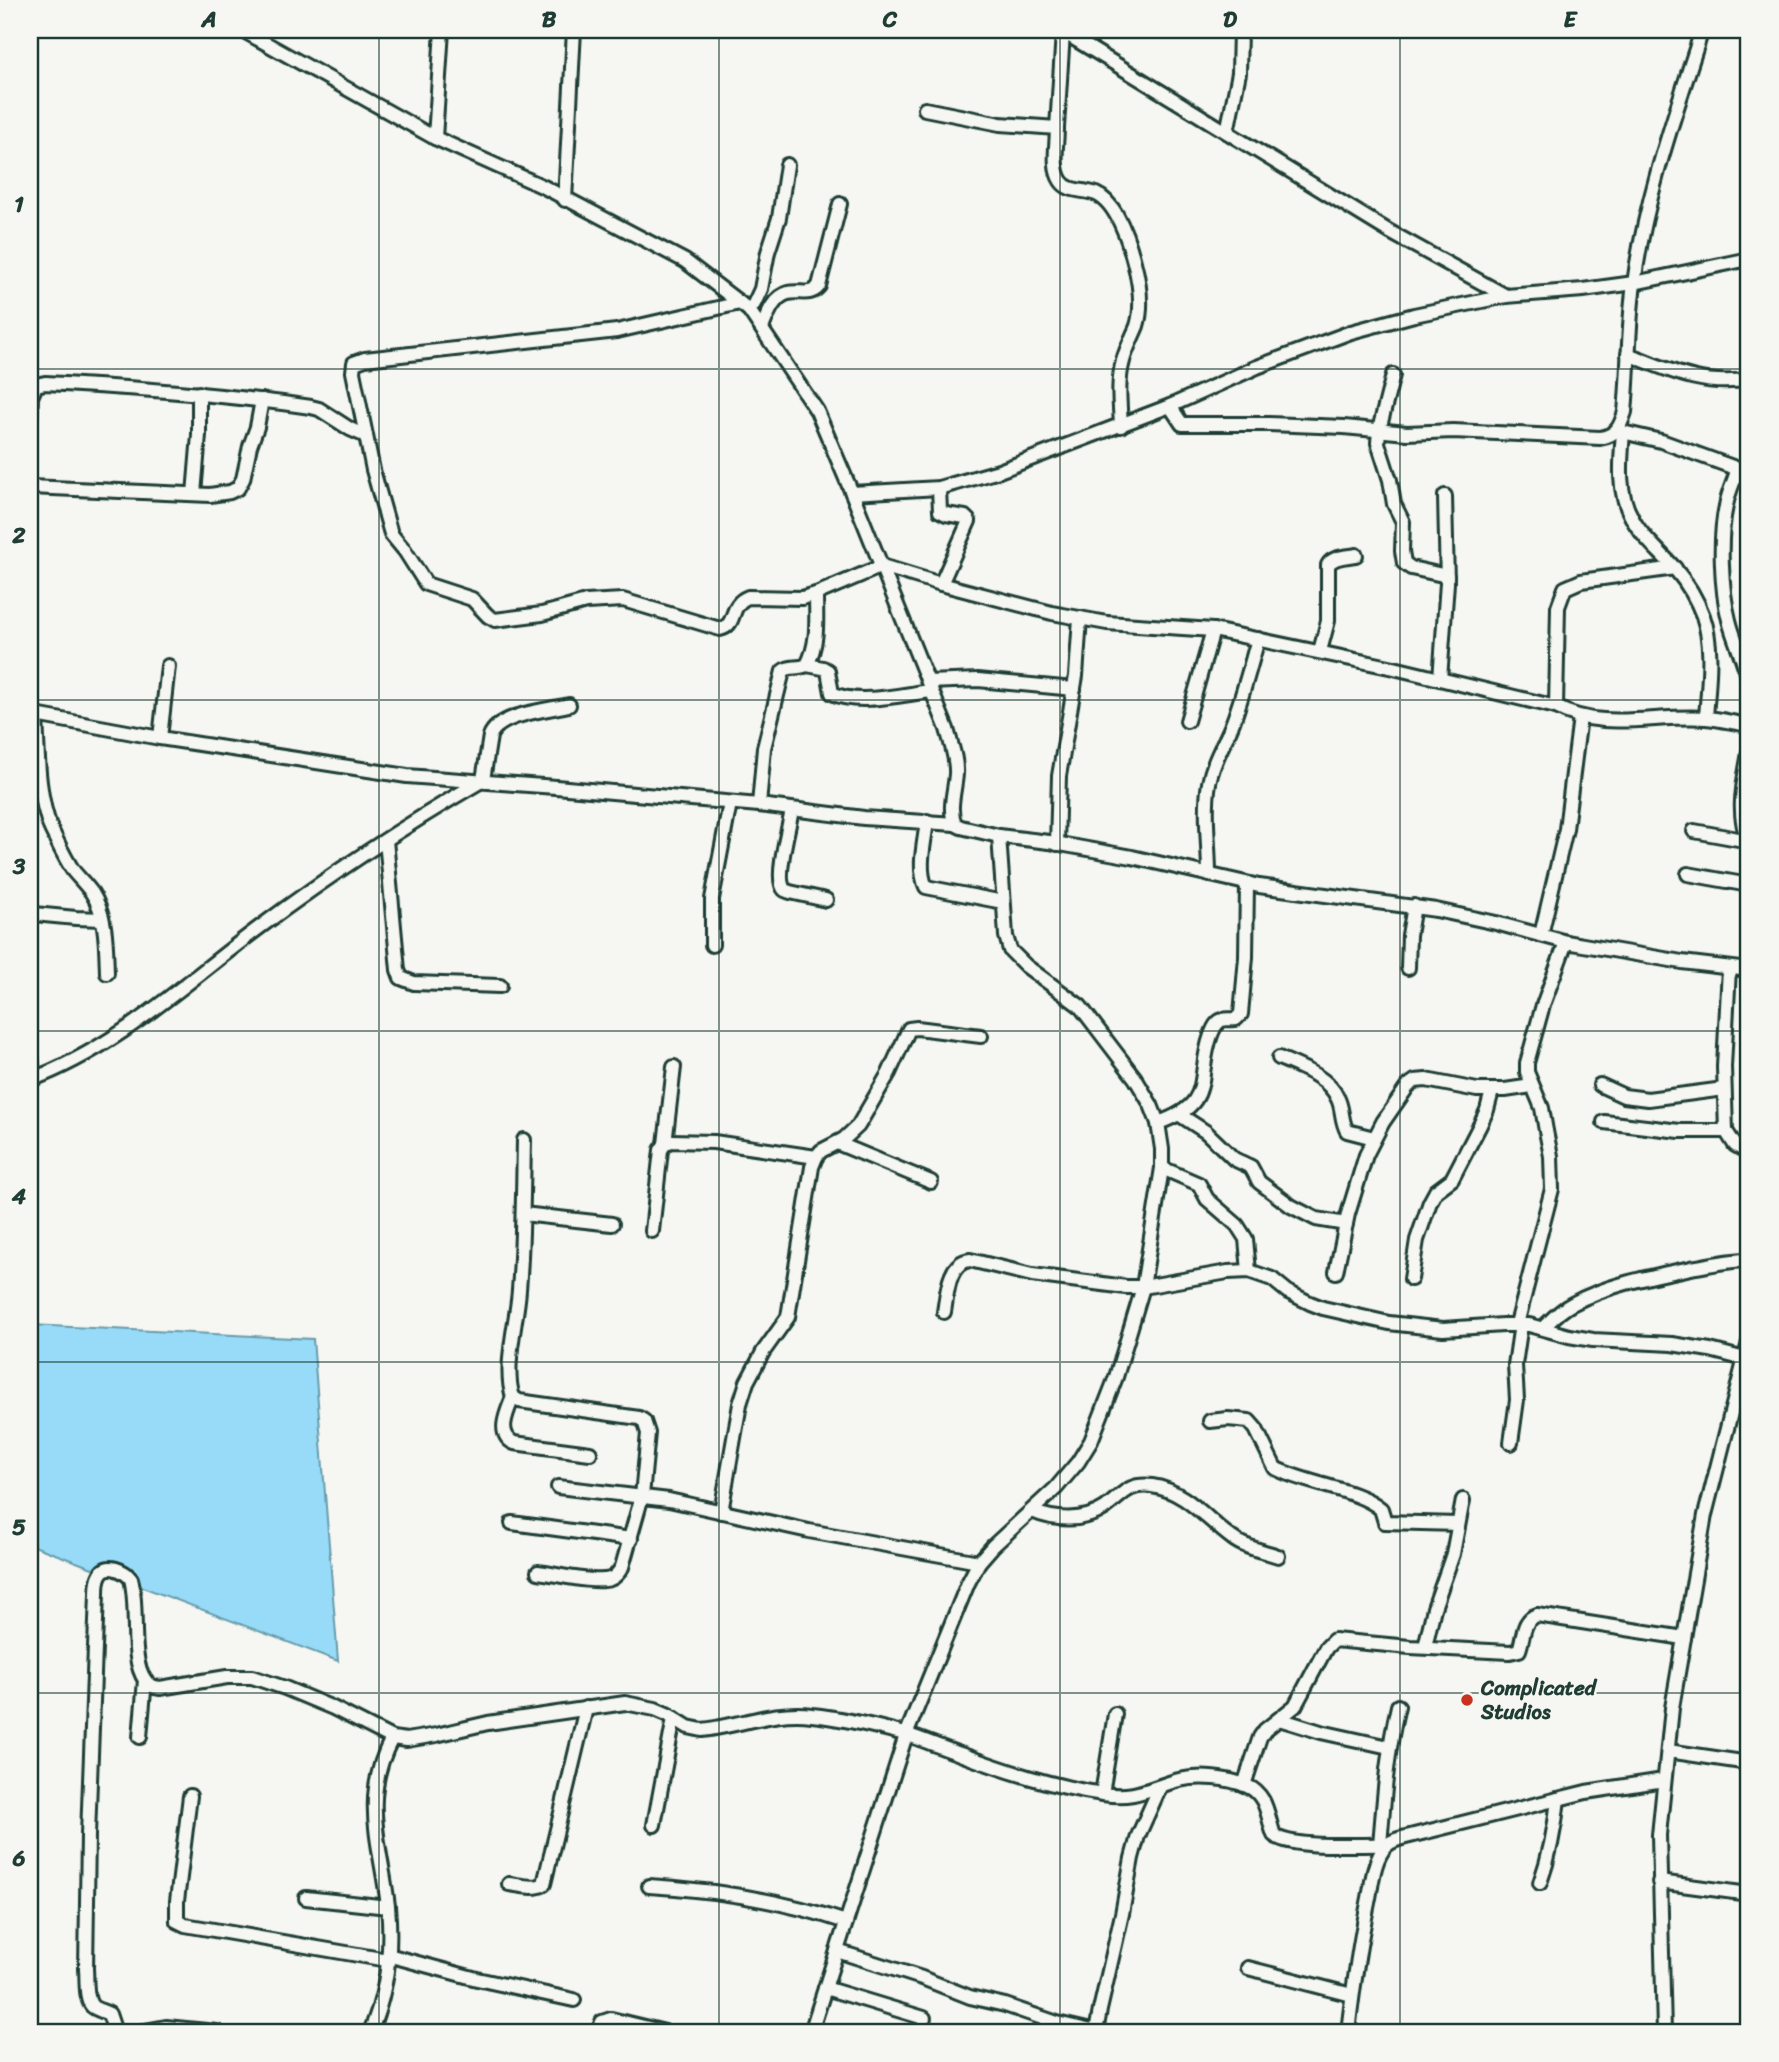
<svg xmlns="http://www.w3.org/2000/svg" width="1779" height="2062" font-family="Sriracha,sans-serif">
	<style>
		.water { fill: #97dbf9; stroke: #679caa; stroke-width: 2 }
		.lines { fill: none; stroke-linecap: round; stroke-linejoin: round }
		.minor-casing { stroke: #1f3d34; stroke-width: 18 }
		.minor { stroke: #f6f6f2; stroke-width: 12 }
		.grid { fill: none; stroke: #1f3d34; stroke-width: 2; stroke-opacity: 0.55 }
		.poi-dot { fill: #c8321e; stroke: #f6f6f2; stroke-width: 2.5 }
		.labels { text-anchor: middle; stroke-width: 5; stroke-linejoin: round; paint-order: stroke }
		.poi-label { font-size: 21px; font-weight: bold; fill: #1f3d34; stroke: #f6f6f2; text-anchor: start }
		.neatline { fill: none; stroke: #1f3d34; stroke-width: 2.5 }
		.grid-label { font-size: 23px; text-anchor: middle; font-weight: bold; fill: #1f3d34 }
	</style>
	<rect width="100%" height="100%" fill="#f6f6f2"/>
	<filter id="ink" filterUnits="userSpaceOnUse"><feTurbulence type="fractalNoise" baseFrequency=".0143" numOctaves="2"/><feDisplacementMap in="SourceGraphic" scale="14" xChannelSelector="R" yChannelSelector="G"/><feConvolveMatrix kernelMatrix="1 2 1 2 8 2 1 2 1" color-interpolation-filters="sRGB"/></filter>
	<g filter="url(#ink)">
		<polygon class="water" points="30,1325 313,1339 338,1661 34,1546 30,1521"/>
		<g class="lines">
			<g class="minor-casing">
				<g id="minor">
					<path d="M242,30L435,138L544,187L685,261L749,310L817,411L852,493L947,729C951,744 957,759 956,774C955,790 948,809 955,824L961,827L999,836L1049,842L1132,857L1259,886L1436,910L1496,923L1566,942L1682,962L1749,970"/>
					<polyline points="1060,30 1390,232 1506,296"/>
					<polyline points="925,109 1000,124 1057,128 1063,32"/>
					<path d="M1057,128C1057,144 1052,168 1061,181C1069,193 1084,189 1096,194C1117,203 1129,242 1134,262C1139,281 1143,307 1137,326C1132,338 1126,349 1123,361C1117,382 1120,404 1121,426"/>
					<polyline points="1227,132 1239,73 1240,30"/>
					<polyline points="435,138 442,30"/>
					<polyline points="565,200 574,30"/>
					<path d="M740,303L617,331L365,359L354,363L353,372L373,470L391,534L405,551L426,584L472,599L488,616L495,620L542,614L586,602L623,600L720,629C738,625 728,605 748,597L802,598L816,594L882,566L941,584L1052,613L1107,623L1213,630L1394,668L1556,707"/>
					<polyline points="749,310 754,304 761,289 768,252 779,218 787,165"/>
					<path d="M762,328C767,316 773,297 788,293C800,290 810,297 819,286L840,204"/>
					<path d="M1628,354C1668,370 1705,388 1749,379"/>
					<polyline points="1393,375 1379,430 1378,443 1390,480 1394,504 1403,522 1402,551 1404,563 1411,568 1447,576"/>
					<path d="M1170,406L1182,424H1269L1344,427L1407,433L1453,431L1600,438C1617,435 1620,427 1625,412C1629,370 1628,326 1634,284C1645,198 1676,112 1702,30"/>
					<path d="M30,422L31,397L36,385L45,383C134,388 222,394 311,407L319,409L350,429L366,436"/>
					<polyline points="1618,431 1661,441 1749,473"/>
					<path d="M1623,432C1621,459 1617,491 1631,516C1641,537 1661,552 1676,570C1687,583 1697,600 1703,616C1714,648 1708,685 1706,718"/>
					<path d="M1738,469C1734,481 1728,493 1726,506C1719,537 1721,589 1729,620C1734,641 1745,661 1749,682"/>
					<polyline points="30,487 210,495 230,492 238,488 243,479 250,446 257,427 262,400"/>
					<polyline points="939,488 940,511 946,514 965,517 969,521 941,584"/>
					<polyline points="852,493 939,488 999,471 1170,406 1257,367 1351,332 1414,315 1506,296 1583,290 1634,283 1749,259"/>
					<polyline points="194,494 199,435 199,393"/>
					<path d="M1675,568L1581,581L1565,588L1558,607L1556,707C1601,732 1657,714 1706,718C1720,719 1735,723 1749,725"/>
					<path d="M1320,651L1328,621V565C1333,556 1347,557 1356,555"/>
					<path d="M807,665L823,668L828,671L832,693C857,706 904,694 931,691"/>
					<polyline points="1440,679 1447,583 1445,496"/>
					<polyline points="928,682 978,680 1074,689"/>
					<polyline points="30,714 160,738 407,776 556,787 759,805 864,818 955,824"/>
					<path d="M36,716C38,752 37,794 51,829C58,843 65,859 74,872C80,879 87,886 92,893C107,916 106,947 107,973"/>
					<polyline points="1187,721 1213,630"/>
					<polyline points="160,738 168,666"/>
					<path d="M1749,752C1745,778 1735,814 1749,840"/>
					<path d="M759,805L764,748L783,671C788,666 799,669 807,665C819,643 816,618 816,594"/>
					<path d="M792,810C789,827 777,870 782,885C784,891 785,890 790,892L826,900"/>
					<path d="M927,821C925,841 917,868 926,887L1003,902"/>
					<polyline points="1694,831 1749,841"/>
					<polyline points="386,840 398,970 401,978 414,983 500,986"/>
					<polyline points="1057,844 1059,776 1076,676 1080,618"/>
					<polyline points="1688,874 1749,885"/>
					<path d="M1209,875C1209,844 1204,812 1209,783C1213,760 1225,743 1233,722C1243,695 1250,667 1258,639"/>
					<polyline points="30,918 34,914 76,918 102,919"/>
					<polyline points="1541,935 1566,829 1580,717"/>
					<polyline points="712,945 712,899 730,803"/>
					<polyline points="1408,968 1409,935 1414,906"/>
					<polyline points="1729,968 1724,1067 1726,1131 1735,1145 1749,1153"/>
					<polyline points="30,1043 33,1079"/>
					<path d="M1279,1058C1300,1067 1329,1077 1338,1099C1343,1109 1341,1121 1347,1131L1374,1138"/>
					<path d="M30,1080C117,1048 186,982 260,927C331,874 406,825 483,780L490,736C498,714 547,710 569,705"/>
					<polyline points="1600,1085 1624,1096 1648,1099 1724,1089"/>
					<polyline points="1180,1115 1206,1132 1234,1159 1251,1167 1259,1182 1291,1206 1316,1219 1346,1224"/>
					<polyline points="1604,1122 1680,1131 1726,1131"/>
					<path d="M1158,1123C1216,1103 1195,1080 1211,1035C1213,1030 1215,1024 1220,1021C1224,1018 1231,1020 1236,1019L1241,1014L1246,957L1247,884"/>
					<path d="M524,1140C523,1190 523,1240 519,1290C517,1322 503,1367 513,1397L519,1401L639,1418L644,1421L648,1433L642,1496L622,1567C619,1572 616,1577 610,1579C595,1584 556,1574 538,1572"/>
					<polyline points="837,1143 931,1182"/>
					<polyline points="665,1144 674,1067"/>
					<polyline points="1162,1168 1199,1184 1207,1199 1237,1225 1246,1239 1249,1271"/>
					<polyline points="523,1214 612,1224"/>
					<polyline points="652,1231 661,1150 665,1144 671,1141 714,1142 816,1157"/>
					<polyline points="1336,1272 1348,1214 1366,1155 1383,1122 1408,1086 1415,1081 1426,1080 1477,1090 1505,1090 1532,1086"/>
					<polyline points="1411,1279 1417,1240 1430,1202 1436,1191 1452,1179 1480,1125 1487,1110 1492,1091"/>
					<path d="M944,1312C947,1295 948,1262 970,1260L1032,1275L1126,1287H1143L1228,1272L1249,1271L1272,1279L1288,1292L1310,1303L1323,1308L1389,1323L1443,1329L1503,1325H1529L1569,1336L1593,1340L1672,1344L1710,1350L1745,1359"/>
					<polyline points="1517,1324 1552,1189 1551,1156 1546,1131 1542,1108 1527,1072 1527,1063 1543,1005 1566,942"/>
					<path d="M1543,1328C1552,1319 1560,1310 1572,1304C1606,1285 1653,1276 1691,1268C1710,1265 1729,1260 1749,1260"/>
					<path d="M513,1397C507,1412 496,1434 514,1443L590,1453"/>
					<path d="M1210,1421L1228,1419L1249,1421L1256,1429L1275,1468C1305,1484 1358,1489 1381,1509L1385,1522L1458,1524"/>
					<polyline points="1511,1443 1517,1400 1515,1365 1521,1324"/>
					<polyline points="558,1487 669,1500 809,1531 979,1562"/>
					<path d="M1032,1511C1055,1521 1084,1522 1105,1508C1123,1495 1127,1483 1152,1486C1186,1491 1206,1519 1232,1538C1245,1548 1263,1551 1278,1556"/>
					<polyline points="721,1512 740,1404 747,1382 763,1352 788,1317 812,1167 816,1157 821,1151 844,1139 858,1126 889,1073 909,1029 917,1028 981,1036"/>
					<polyline points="512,1523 631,1539"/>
					<polyline points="1425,1647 1434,1608 1453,1554 1463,1500"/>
					<polyline points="1279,1719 1321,1732 1389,1747"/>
					<polyline points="140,1737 145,1680"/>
					<polyline points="1668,1751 1749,1763"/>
					<path d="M1244,1785L1260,1737L1265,1730L1295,1706L1326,1648L1334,1640L1410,1647L1510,1652L1519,1650C1524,1637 1522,1620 1537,1615L1684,1638"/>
					<polyline points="1102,1794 1115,1714"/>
					<polyline points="190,1796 177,1901 177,1921 185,1925 387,1960"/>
					<polyline points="654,1825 674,1718"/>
					<path d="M1380,1845C1384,1797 1387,1753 1398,1706"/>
					<polyline points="1659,1882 1749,1894"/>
					<path d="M1540,1883C1550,1855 1555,1828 1558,1799"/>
					<path d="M509,1884C520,1885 535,1890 544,1884L586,1708"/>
					<path d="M649,1886C717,1890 782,1900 846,1922"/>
					<polyline points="306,1898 388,1907"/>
					<polyline points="837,1951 922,1978 970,1997 1005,2005 1057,2023 1096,2032"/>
					<polyline points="388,1955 477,1979 574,2000"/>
					<polyline points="1248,1968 1352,1995"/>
					<polyline points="825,1988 924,2018"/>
					<path d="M115,2032L109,2014C104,2011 96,2010 92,2006C85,1998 87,1979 86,1969L88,1835L97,1594C97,1588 97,1580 100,1575C106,1561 125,1571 131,1579C139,1607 129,1658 145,1680C149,1686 153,1687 160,1688L227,1677H252L285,1688L333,1708L392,1738L407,1740L436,1735L488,1723L625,1703L655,1709L669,1715L688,1727L702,1730C739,1726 774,1710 812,1715C843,1718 875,1726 905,1734C924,1740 942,1748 960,1754C1006,1771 1054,1787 1103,1794C1137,1799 1149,1788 1179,1780C1200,1775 1228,1778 1247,1786C1268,1795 1267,1817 1274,1835C1290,1849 1362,1844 1387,1845"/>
					<polyline points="139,2032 166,2027 217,2032"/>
					<path d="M370,2032C387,1993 392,1948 388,1906C381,1845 360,1798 392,1738"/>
					<polyline points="598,2032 602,2022 611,2019 665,2032"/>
					<polyline points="811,2032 906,1735 968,1583 979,1562 993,1546 1056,1488 1078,1462 1091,1441 1116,1377 1143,1287 1162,1168 1162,1149 1158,1123 1151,1105 1135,1078 1080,1006 1026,966 1010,950 1006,936 1004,906 999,836"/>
					<polyline points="1096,2032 1100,2010 1122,1914 1132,1858 1138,1836 1160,1787"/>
					<path d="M1348,2032C1353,1989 1359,1946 1368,1903C1372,1885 1373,1860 1386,1846C1392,1840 1402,1838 1410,1836L1586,1792L1664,1780"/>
					<polyline points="1664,2032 1659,1835 1672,1708 1705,1515 1749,1342"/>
				</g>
			</g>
			<use href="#minor" class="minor"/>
		</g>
	</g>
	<path class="grid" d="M379,30V2032M719,30V2032M1060,30V2032M1400,30V2032M30,369H1749M30,700H1749M30,1031H1749M30,1362H1749M30,1693H1749"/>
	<circle class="poi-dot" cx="1467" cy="1700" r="7"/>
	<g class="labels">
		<g class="poi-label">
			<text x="1481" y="1695">Complicated<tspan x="1481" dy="24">Studios</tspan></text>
		</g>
	</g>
	<rect width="1779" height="2062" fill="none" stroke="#f6f6f2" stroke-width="77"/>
	<rect x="38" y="38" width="1702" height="1986" class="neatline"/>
	<g class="grid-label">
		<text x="209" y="27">A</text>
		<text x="549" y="27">B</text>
		<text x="890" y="27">C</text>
		<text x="1230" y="27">D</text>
		<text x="1570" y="27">E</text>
		<text x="19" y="212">1</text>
		<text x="19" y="543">2</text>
		<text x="19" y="874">3</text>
		<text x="19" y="1204">4</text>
		<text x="19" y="1535">5</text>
		<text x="19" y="1866">6</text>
	</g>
</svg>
